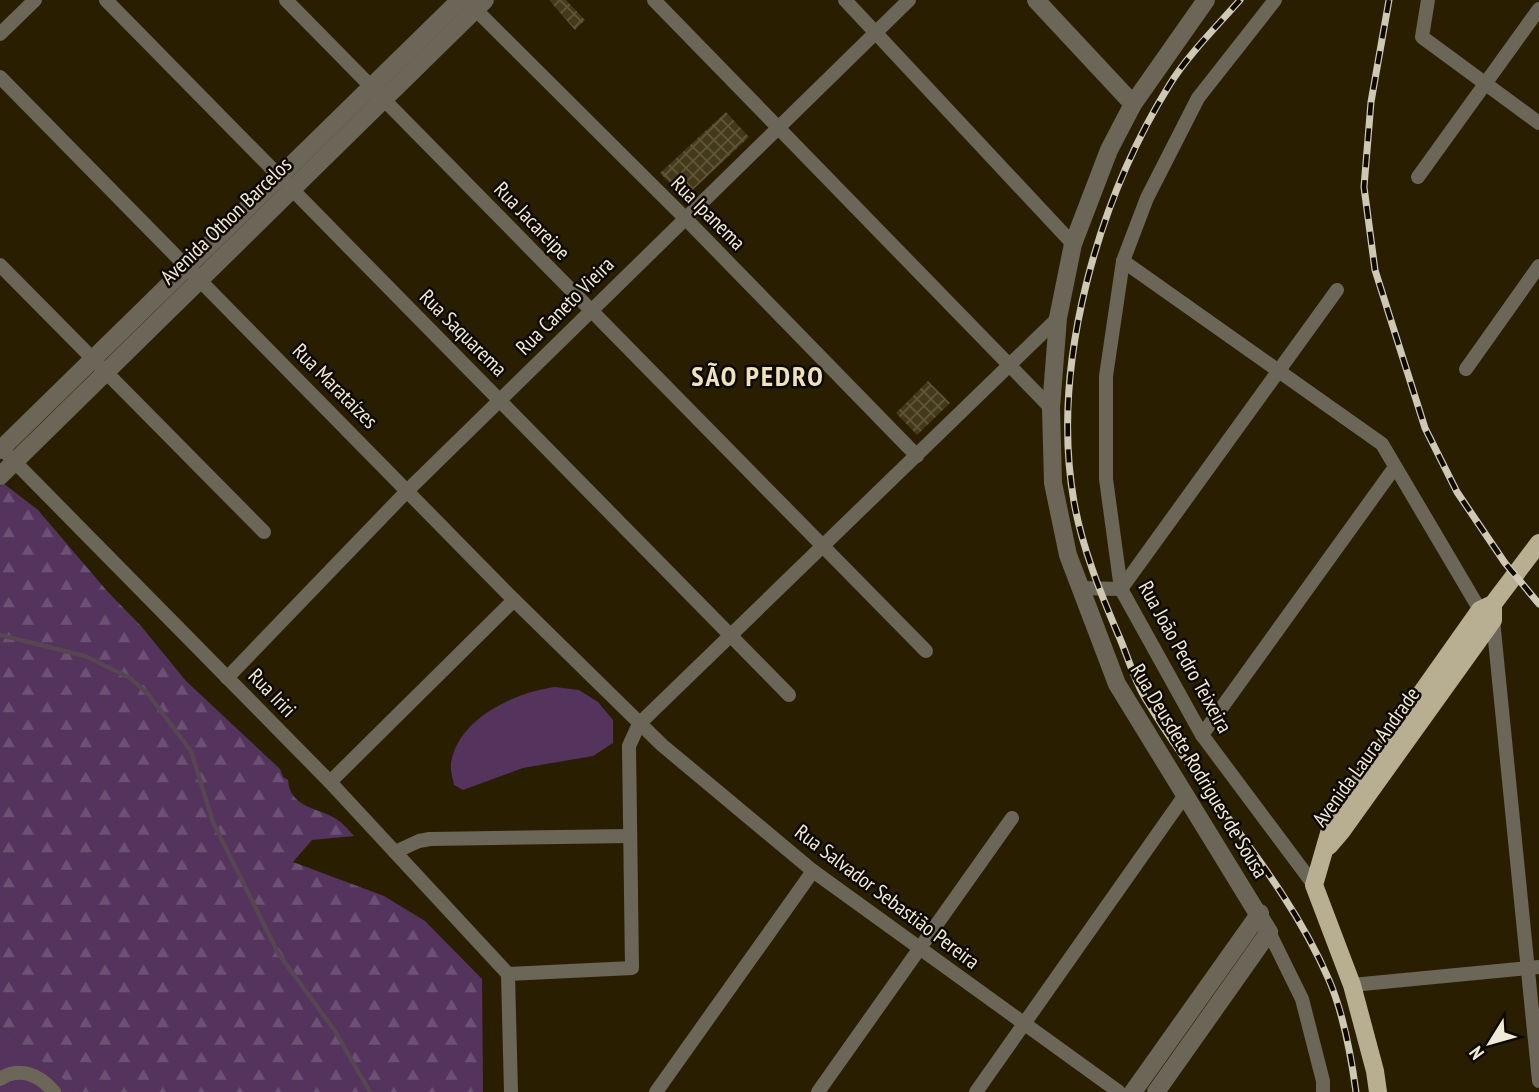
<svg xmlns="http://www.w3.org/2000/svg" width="1539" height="1092" font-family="'PT Sans Narrow',sans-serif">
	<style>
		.green { fill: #54335d }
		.forest { fill: url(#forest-firs) }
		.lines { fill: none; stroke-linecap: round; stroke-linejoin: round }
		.stream { stroke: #554652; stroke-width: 4.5 }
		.building { fill: url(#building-cross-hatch) }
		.minor { stroke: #6b6658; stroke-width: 14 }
		.tertiary { stroke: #6b6658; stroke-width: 18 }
		.primary { stroke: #b8ae91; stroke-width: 18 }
		.rail-casing { stroke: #cec8b4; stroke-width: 7 }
		.rail { stroke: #0d0901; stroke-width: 4.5; stroke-dasharray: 13; stroke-linecap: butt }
		.labels { text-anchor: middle; stroke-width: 5; stroke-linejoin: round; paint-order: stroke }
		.street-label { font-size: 21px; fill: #f0ead8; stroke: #0d0901 }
		.district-label { font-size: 28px; font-weight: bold; letter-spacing: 2px; fill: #efe2be; stroke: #0d0901 }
	</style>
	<defs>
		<pattern id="forest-firs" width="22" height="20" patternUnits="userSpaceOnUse" patternTransform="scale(1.75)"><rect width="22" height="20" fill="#54335d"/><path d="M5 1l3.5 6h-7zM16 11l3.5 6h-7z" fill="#6d5174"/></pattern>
		<pattern id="building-cross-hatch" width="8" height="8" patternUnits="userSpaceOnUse" patternTransform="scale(1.75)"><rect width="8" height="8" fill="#443a1a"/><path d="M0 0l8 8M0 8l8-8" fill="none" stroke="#5f573b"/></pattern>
	</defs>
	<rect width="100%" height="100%" fill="#291f00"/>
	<g class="green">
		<path d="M555,687L579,690L598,702L613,720V743L593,756L523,768L463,790L454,785C453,779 450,770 451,763C458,718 516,692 555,687Z"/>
		<polygon points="0,1026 73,1085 79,1092 0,1092"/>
	</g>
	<path class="forest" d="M3,483L38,510L107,591L141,626L186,681L280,769L283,777L288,780C290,806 313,807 333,817C342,822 347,828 354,836L312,840L293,862L384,896L425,921L482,979L483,1092H79L0,1026V486Z"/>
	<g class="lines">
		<polyline class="stream" points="0,635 85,656 130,678 148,694 191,751 213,822 278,953 335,1031 370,1092"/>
	</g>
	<g class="building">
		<polygon points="549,0 566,0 585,20 575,30"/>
		<polygon points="726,112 749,137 684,198 660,173"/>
		<polygon points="928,381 950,403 917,435 896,413"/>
	</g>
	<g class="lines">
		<g class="minor">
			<polyline points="106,0 789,695"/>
			<polyline points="286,0 926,651"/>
			<polyline points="470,0 475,9 685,218 917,456"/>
			<polyline points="654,0 1051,408"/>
			<polyline points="845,0 1073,244"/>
			<polyline points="1275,0 1198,98 1147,198 1123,261 1106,376 1106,479 1121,589 1202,735 1314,885"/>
			<polyline points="1428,0 1422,37 1539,123"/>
			<polyline points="0,34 35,0"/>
			<polyline points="0,77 514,600 662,745 813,871 1119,1092"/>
			<polyline points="1418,177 1539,9"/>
			<polyline points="1123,261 1382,444 1480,610 1493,620 1539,1081"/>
			<polyline points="0,265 264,532"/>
			<polyline points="1466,369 1539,266"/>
			<polyline points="8,455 330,782 508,974"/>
			<polyline points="1080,588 1121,589 1337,290"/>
			<polyline points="227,678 408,490 909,0"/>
			<polyline points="1202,735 1395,467"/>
			<polyline points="330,782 514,600"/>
			<polyline points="395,852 419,841 430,839 630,836"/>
			<polyline points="1269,932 1302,999 1323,1081 1323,1092"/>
			<polyline points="508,974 632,968 629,746 639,724 1058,318"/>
			<polyline points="508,974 511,1092"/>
			<polyline points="1352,985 1539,967"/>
			<path d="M0,1079C20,1066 40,1075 54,1092"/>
			<polyline points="656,1092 813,871"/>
			<polyline points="818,1092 1012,818"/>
			<polyline points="976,1092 1185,795"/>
		</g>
		<g class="tertiary">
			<polyline points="1036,0 1133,104"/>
			<polyline points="0,450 460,0"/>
			<polyline points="0,476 485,0"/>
			<polyline points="1133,1092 1260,913"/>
			<polyline points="1156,1092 1269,932 1117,684 1068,555 1053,483 1051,408 1058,318 1073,244 1109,150 1133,104 1206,0"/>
		</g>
		<g class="primary">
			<polyline points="1329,846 1341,832 1493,620 1493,604"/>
			<polyline points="1378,1092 1375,1071 1352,985 1314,885 1332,823 1350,794 1480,610 1493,604 1539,543"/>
		</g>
		<g class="rail-casing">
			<g id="rail">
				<path d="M1240,0C1218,25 1187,56 1170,84C1098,200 1050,365 1074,502C1082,547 1100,592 1118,634C1128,656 1134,681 1147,701C1204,797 1285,877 1329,980C1344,1015 1351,1055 1356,1092"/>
				<polyline points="1389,0 1371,102 1364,187 1375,270 1425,428 1457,492 1505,563 1539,604"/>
			</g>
		</g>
		<use href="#rail" class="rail"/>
	</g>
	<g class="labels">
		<g class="street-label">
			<text transform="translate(708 213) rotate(45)" y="7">Rua Ipanema</text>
			<text transform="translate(226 221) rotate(-44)" y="7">Avenida Othon Barcelos</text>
			<text transform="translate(532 221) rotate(46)" y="7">Rua Jacareipe</text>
			<text transform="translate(565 306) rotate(-45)" y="7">Rua Caneto Vieira</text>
			<text transform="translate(463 333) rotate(45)" y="7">Rua Saquarema</text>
			<text transform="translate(335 386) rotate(45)" y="7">Rua Marataízes</text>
			<text transform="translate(1185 657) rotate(61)" y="7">Rua João Pedro Teixeira</text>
			<text transform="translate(272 693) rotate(46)" y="7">Rua Iriri</text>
			<text transform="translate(1366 757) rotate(-54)" y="7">Avenida Laura Andrade</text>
			<text transform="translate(1199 771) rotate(59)" y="7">Rua Deusdete Rodrigues de Sousa</text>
			<text transform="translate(887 897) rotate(37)" y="7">Rua Salvador Sebastião Pereira</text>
		</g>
		<g class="district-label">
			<text x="758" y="386">SÃO PEDRO</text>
		</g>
	</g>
	<g transform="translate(1490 1043) rotate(233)" stroke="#0d0901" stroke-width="5" paint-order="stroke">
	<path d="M0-5L12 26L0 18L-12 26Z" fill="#f0ead8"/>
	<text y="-10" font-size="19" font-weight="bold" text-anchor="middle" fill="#f0ead8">N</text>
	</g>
</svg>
